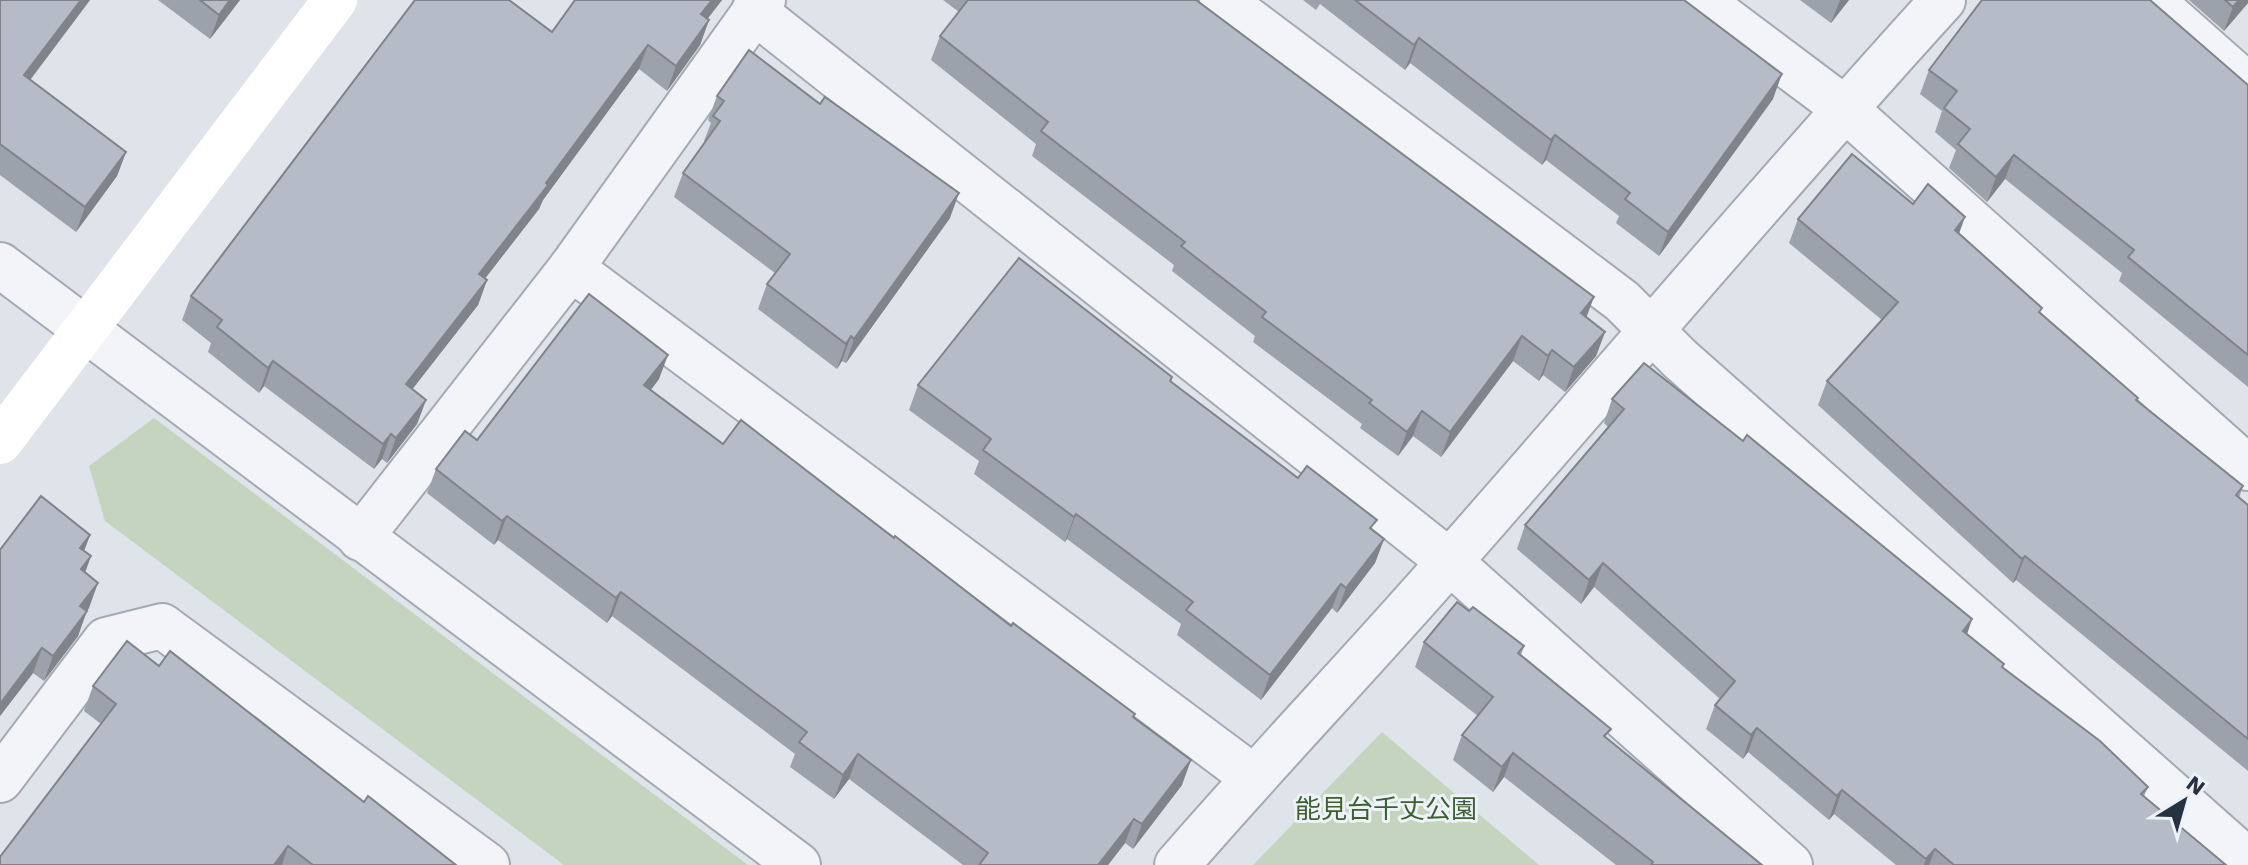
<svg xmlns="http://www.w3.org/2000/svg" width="2248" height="865" font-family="'Work Sans','Noto Sans JP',sans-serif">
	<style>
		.green { fill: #c5d4bf }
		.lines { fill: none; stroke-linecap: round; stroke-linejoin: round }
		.street-casing { stroke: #a4aab4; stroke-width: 48 }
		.street { stroke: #f2f4f7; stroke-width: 44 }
		.secondary { stroke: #fff; stroke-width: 44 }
		.wall { fill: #9ca2ab }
		.shaded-wall { fill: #7f848b }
		.building { fill: #b5bcc7; stroke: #7f848b; stroke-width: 2 }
		.labels { text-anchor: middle; stroke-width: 6; stroke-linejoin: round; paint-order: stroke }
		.park-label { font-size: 26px; fill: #3c6032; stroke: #eef2f7 }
	</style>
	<rect width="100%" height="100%" fill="#dfe3ea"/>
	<g class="green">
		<polygon points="154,418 748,865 564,865 105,521 89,466"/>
		<polygon points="1382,732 1539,865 1253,865"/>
	</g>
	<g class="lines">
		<g class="street-casing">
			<g id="street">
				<polyline points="1222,0 1622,301 1680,359 2248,861"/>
				<polyline points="1700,0 1844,108 2248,468"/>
				<polyline points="2151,0 2248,86"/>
				<polyline points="754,11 1450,562 1790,865"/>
				<polyline points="0,265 798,865"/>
				<polyline points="571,268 1253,777"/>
				<polyline points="360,538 571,268 763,0"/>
				<polyline points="0,780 106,640 162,626 487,865"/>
				<path d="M1177,865C1267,761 1362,662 1452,559C1616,373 1776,183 1943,0"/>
			</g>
		</g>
		<use href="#street" class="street"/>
		<polyline class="secondary" points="0,442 335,0"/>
	</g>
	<g class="wall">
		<polygon points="0,0 90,0 30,80 126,152 117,176 76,232 0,175"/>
		<polygon points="158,0 240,0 210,39"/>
		<polygon points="575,0 722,0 707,19 709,20 700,45 667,91 639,69 543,200 539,209 485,278 487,280 478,305 412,389 426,400 417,424 387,463 382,459 374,469 264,386 259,393 208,352 211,343 182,320 191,296 552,32"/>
		<polygon points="943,0 1196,0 1605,332 1596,356 1565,392 1543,375 1539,381 1513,361 1441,457 1413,436 1398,456 1360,428 1362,424 1253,342 1255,336 1172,271 1174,265 1032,156 1036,144 931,60 940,36 959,12"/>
		<polygon points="1303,0 1684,0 1773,99 1659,256 1616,223 1619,216 1546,160 1542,165 1410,63 1405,70 1320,4 1316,10"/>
		<polygon points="1800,0 1849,0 1831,23"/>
		<polygon points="2189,0 2248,0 2248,3 2224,31"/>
		<polygon points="1929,70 2240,80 2248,85 2248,387 2119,281 2122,273 2005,179 1987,202 1949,168 1956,150 1935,132 1942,111 1920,94"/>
		<polygon points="717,96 950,218 846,363 842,361 837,369 758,309 767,284 775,273 674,197 683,173 706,142 704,141 711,123 708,120"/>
		<polygon points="1913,204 1959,233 2041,313 2137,401 2243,486 2239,498 2248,505 2248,771 2016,580 2013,583 1818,405 1827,381 1882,320 1789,243 1798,219"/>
		<polygon points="1172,377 1171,382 1298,478 1384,539 1375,563 1337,613 1332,608 1261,700 1177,635 1181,624 1067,539 1065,542 974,474 979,461 909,410 918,385"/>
		<polygon points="659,379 651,390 723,444 894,538 1011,626 1135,714 1134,717 1182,785 1133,849 1125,843 1108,865 963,865 849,779 834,799 790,767 795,754 612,616 607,623 498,540 494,545 427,493 436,469 477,440"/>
		<polygon points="1612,399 1972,619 1967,634 2003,668 2148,787 2144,796 2226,865 1896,865 1834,814 1829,820 1748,752 1743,759 1706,729 1715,705 1720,699 1594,587 1581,604 1517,549 1525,525 1608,427 1604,423"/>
		<polygon points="90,535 84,551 91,556 85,572 89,608 86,611 78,636 44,681 33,673 0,716 0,550"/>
		<polygon points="1469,611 1524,646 1521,655 1607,739 1762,865 1616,865 1504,777 1493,792 1453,760 1462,735 1478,716 1415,667 1424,642"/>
		<polygon points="159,666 364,802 456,865 0,865 101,724 84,711 93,686"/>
	</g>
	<g class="shaded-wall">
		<polygon points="81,0 90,0 15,100 24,75"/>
		<polygon points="230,0 240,0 210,39 219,15"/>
		<polygon points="712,0 722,0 692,39 701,14"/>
		<polygon points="1840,0 1849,0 1831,23"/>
		<polygon points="2239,0 2248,0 2248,3 2224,31 2233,7"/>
		<polygon points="709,20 700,45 667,91 676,66"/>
		<polygon points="1419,38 1410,63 1405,70 1414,45"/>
		<polygon points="648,45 639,69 543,200 539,209 470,298 479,274"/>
		<polygon points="1782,74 1773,99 1659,256 1668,232"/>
		<polygon points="1555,135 1546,160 1542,165 1551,140"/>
		<polygon points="126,152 117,176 76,232 85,207"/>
		<polygon points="2014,155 2005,179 1987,202 1996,177"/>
		<polygon points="959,193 950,218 846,363 854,339"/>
		<polygon points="1965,217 1956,242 1955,230"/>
		<polygon points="487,280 478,305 397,409 406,384"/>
		<polygon points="1594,297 1585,321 1581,313"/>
		<polygon points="1605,332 1596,356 1565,392 1574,367"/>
		<polygon points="851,336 842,361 837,369 846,344"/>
		<polygon points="1522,336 1513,361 1441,457 1450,432"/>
		<polygon points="1552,350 1543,375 1539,381 1548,356"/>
		<polygon points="668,355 659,379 635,410 644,385"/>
		<polygon points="273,361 264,386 259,393 268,368"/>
		<polygon points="426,400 417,424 387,463 396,438"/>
		<polygon points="1422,411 1413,436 1398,456 1407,432"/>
		<polygon points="391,434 382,459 374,469 383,444"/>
		<polygon points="1076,514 1067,539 1065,542 1074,517"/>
		<polygon points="507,516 498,540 494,545 502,521"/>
		<polygon points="90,535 81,559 80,548"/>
		<polygon points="1384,539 1375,563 1337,613 1346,588"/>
		<polygon points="91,556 82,581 81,569"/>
		<polygon points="2025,556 2016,580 2013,583 2022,559"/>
		<polygon points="1603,563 1594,587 1581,604 1589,580"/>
		<polygon points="98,583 89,608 71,631 80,606"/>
		<polygon points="1341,584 1332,608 1261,700 1270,675"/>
		<polygon points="621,592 612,616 607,623 616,598"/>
		<polygon points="87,611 78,636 44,681 53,656"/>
		<polygon points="1972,619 1964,643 1963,631"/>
		<polygon points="42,648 33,673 0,716 0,704"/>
		<polygon points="1757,728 1748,752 1743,759 1751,735"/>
		<polygon points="1513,753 1504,777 1493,792 1502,767"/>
		<polygon points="858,754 849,779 834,799 843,775"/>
		<polygon points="1191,760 1182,785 1133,849 1142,824"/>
		<polygon points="1842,790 1834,814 1829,820 1837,796"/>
		<polygon points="1134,819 1125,843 1108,865 1098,865"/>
		<polygon points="288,846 282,865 274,865"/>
		<polygon points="1935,849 1929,865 1924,865 1926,859"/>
	</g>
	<g class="building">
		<polygon points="0,0 81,0 24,75 126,152 85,207 0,144"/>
		<polygon points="200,0 230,0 219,15"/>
		<polygon points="415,0 509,0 552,32 575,0 712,0 701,14 709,20 676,66 648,45 546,183 548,185 479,274 487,280 406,384 426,400 396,438 391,434 383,444 273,361 268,368 217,327 222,320 191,296"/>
		<polygon points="968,0 1196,0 1594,297 1581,313 1605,332 1574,367 1552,350 1548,356 1522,336 1450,432 1422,411 1407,432 1369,403 1372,400 1262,317 1266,312 1181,246 1185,242 1041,131 1048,122 940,36"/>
		<polygon points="1355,0 1684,0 1782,74 1668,232 1625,199 1630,193 1555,135 1551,140 1419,38 1414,45"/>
		<polygon points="1982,0 2150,0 2248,85 2248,355 2128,257 2134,250 2014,155 1996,177 1958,144 1970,129 1944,108 1957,91 1929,70"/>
		<polygon points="2225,0 2239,0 2233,7"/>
		<polygon points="749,50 820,104 825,97 959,193 854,339 851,336 846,344 767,284 790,254 683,173 720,121 713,116 724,101 717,96"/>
		<polygon points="1852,154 1913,204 1928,184 1965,217 1955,230 2042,308 2039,312 2138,398 2136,400 2243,486 2236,495 2248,505 2248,739 2025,556 2022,559 1827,381 1898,302 1798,219"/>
		<polygon points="1019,258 1172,377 1170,381 1298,478 1307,466 1377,520 1370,528 1384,539 1346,588 1341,584 1270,675 1186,610 1193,602 1076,514 1074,517 983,450 991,439 918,385"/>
		<polygon points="589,294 668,355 644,385 723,444 741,420 894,538 895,536 1011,626 1013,623 1135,714 1133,717 1191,760 1142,824 1134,819 1098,865 979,865 988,853 858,754 843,775 799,742 807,732 621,592 616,598 507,516 502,521 436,469 465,431 477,440"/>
		<polygon points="1644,363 1743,441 1747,435 1972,619 1963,631 2004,664 2002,667 2100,741 2148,787 2141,794 2226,865 1954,865 1935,849 1926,859 1842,790 1837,796 1757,728 1751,735 1715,705 1735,681 1603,563 1589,580 1525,525 1624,409 1612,399"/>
		<polygon points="41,496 90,535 80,548 91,556 81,569 98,583 80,606 87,611 53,656 42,648 0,704 0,550"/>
		<polygon points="1457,602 1469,611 1473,607 1524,646 1518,653 1611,729 1604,736 1762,865 1651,865 1653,862 1513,753 1502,767 1462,735 1493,697 1424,642"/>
		<polygon points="127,641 159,666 170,651 364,802 368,796 456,865 313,865 288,846 274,865 0,865 0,857 116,704 93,686"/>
	</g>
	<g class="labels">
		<g class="park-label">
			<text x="1386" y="818">能見台千丈公園</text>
		</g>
	</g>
	<g transform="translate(2184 801) rotate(37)" stroke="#eef2f7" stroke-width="6" paint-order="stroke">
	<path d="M0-6L14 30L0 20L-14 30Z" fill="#263142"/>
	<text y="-12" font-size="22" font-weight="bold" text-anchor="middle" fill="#263142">N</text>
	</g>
</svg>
